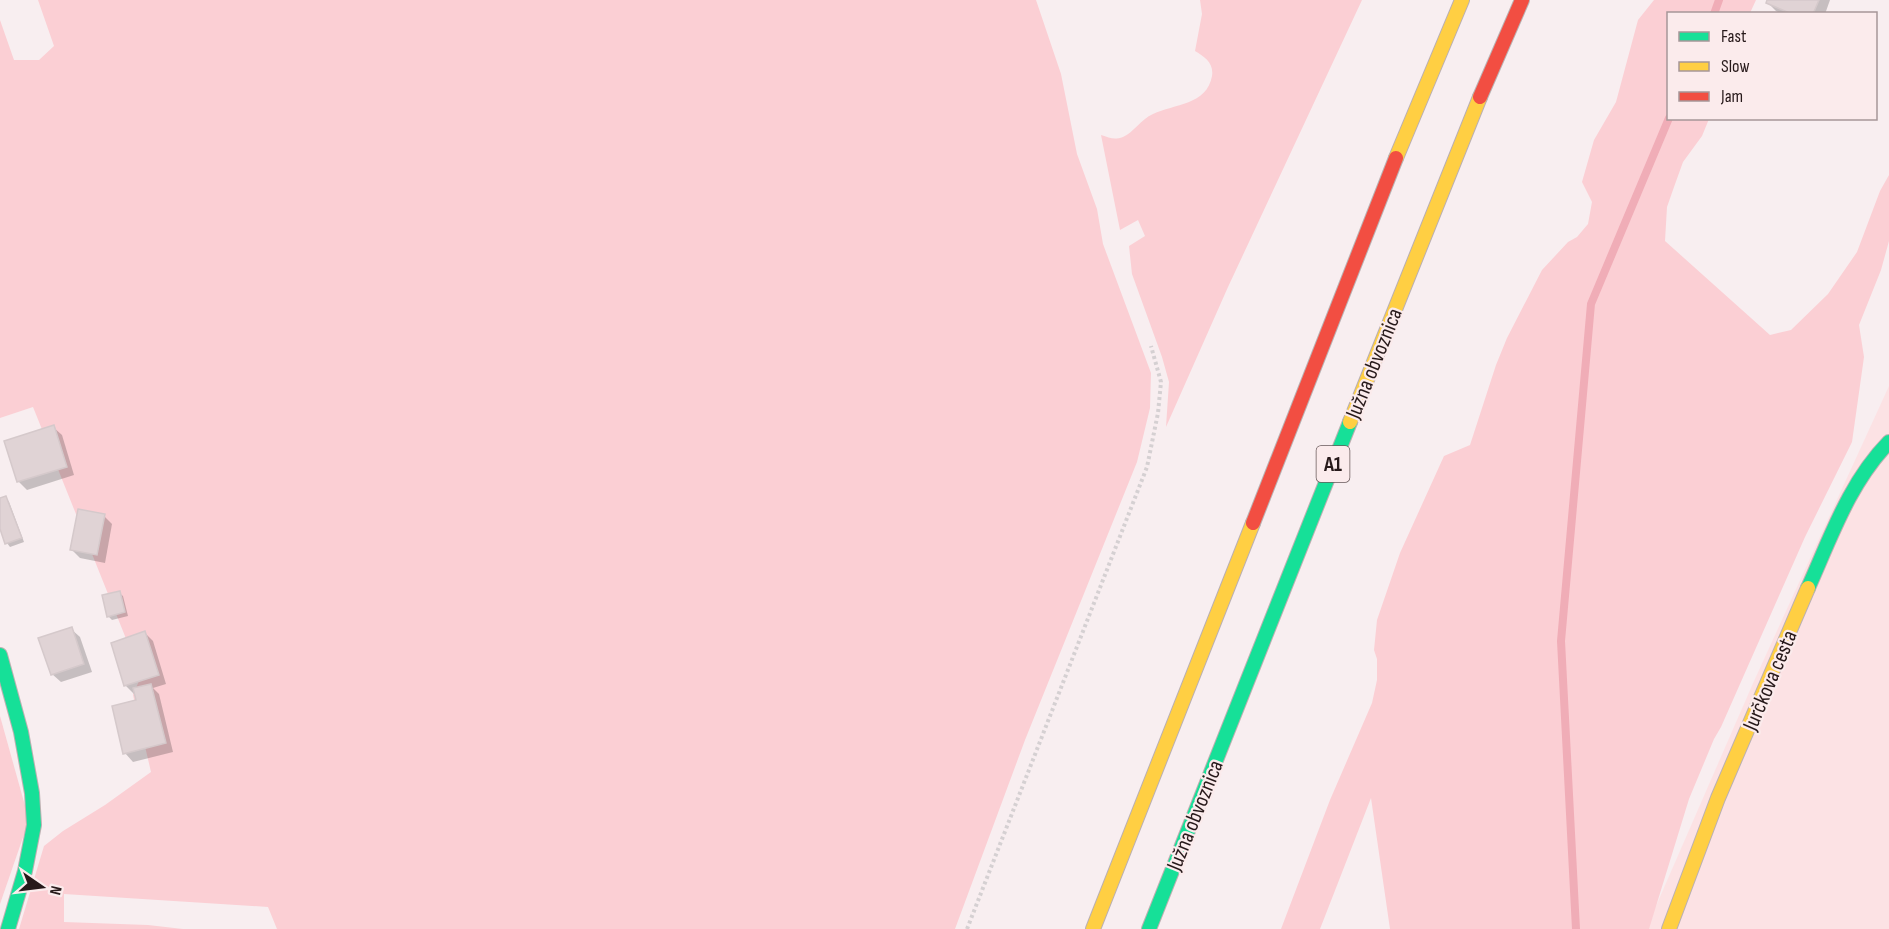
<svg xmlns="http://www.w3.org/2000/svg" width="1889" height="929" font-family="'Sofia Sans Condensed',sans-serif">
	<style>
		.built { fill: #fce2e4 }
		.green { fill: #fbcfd4 }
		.shadow { fill: #0003 }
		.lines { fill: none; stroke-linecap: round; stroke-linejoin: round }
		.stream { stroke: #f0adb7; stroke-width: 8 }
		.building { fill: #e0d3d5; stroke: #d5c9cb; stroke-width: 1.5 }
		.fast-casing { stroke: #bbb0b1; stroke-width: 16 }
		.slow-casing { stroke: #bbb0b1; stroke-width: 16 }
		.jam-casing { stroke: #bbb0b1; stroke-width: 16 }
		.path { stroke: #d5d0d2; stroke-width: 4; stroke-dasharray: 3 3; stroke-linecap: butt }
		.fast { stroke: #16e098; stroke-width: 14 }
		.slow { stroke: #ffcf43; stroke-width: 14 }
		.jam { stroke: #f24e42; stroke-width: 14 }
		.labels { text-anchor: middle; stroke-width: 4.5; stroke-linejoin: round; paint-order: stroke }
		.shield { fill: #fbebec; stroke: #675859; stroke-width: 1.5 }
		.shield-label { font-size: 21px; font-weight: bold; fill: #27191a }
		.street-label { font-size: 22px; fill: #27191a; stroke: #fbebec }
	</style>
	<rect width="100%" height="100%" fill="#f8eef0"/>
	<polygon class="built" points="1889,386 1889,929 1646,929 1754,681"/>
	<g class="green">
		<polygon points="38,0 1036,0 1061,74 1077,154 1097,209 1103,244 1151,373 1150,408 1137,462 1025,740 955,929 277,929 268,907 64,894 64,922 148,925 183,929 19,929 44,846 63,831 105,805 151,772 133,695 141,676 33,407 0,418 0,20 14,60 39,60 54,46"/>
		<path d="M1200,0H1362L1228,287L1166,427L1169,382L1162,357L1132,274L1129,246L1145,236L1138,220L1120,230L1101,135C1110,138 1114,140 1123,137C1133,133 1141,119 1153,114C1174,104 1207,105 1212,76C1214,63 1205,57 1195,51L1202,14Z"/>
		<polygon points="1654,0 1756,0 1750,13 1668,14 1668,118 1709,119 1702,136 1683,162 1674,187 1667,207 1665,241 1770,335 1791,330 1828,294 1857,252 1880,191 1889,175 1889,241 1881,270 1859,325 1864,357 1852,442 1805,537 1721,727 1714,739 1689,799 1649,929 1390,929 1371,798 1320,929 1281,929 1330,800 1372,703 1377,680 1377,659 1374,650 1377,620 1400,553 1444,456 1470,445 1496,365 1507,338 1542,270 1568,242 1577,237 1588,224 1592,202 1582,182 1594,140 1616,102 1638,20"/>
		<polygon points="0,716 29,820 0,904"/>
	</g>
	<g class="shadow">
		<polygon points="1768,0 1830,0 1825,14 1782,14 1776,11 1767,2"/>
		<polygon points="53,427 62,435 74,475 27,490 19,482 6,442"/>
		<polygon points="6,498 9,502 24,542 10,547 7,543 0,525 0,500"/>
		<polygon points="104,516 112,524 105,563 80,558 72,550"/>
		<polygon points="119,593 123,596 128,616 112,620 108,616"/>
		<polygon points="71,629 80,637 92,672 61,682 52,674"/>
		<polygon points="145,633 153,641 166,684 153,688 159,694 173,752 133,762 125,753 138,701 136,693 134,694 126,686 113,644"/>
	</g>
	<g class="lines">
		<g class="stream">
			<polyline points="1714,14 1719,0"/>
			<polyline points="1576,929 1561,641 1591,304 1669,118"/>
		</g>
	</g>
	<g class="building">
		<polygon points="1767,0 1819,0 1813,14 1792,14 1766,3"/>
		<polygon points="54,425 67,467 17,482 4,441"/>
		<polygon points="6,496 22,538 5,544 0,529 0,498"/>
		<polygon points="78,509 105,514 97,555 70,550"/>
		<polygon points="120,591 125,612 107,617 102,595"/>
		<polygon points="72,627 84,664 51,675 38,638"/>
		<polygon points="145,631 159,675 124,686 111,643"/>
		<polygon points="151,684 166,743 123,754 112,706 136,700 133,688"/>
	</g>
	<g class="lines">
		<g class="fast-casing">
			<g id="fast">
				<path d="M1808,588C1831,537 1849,483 1889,442"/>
				<polyline points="0,655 21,732 32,793 34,825 25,871 8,929"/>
				<polyline points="1149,929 1350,422"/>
			</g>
		</g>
		<g class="slow-casing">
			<g id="slow">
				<polyline points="1396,158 1462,0"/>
				<polyline points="1350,422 1480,97"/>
				<polyline points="1093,929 1253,523"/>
				<polyline points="1669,929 1718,798 1808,588"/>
			</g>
		</g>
		<g class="jam-casing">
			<g id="jam">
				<polyline points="1480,97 1522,0"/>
				<polyline points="1253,523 1396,158"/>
			</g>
		</g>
		<polyline class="path" points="967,929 1147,467 1158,413 1161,382 1151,346"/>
		<use href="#fast" class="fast"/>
		<use href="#slow" class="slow"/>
		<use href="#jam" class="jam"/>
	</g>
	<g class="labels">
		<rect class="shield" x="1316.5" y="446" width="33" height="36" rx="4.5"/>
		<g class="shield-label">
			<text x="1333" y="471">A1</text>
		</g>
		<g class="street-label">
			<text transform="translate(1373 363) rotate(-68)" y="8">Južna obvoznica</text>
			<text transform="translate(1769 680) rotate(-67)" y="8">Jurčkova cesta</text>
			<text transform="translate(1194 815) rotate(-68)" y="8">Južna obvoznica</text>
		</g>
	</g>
	<rect x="1667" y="12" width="210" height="108" fill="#fbebec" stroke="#a69798" stroke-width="1.5"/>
	<rect x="1679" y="32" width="30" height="9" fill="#16e098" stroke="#a69798" stroke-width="1.5"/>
	<text x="1721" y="42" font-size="18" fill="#27191a">Fast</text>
	<rect x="1679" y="62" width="30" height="9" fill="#ffcf43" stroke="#a69798" stroke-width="1.5"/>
	<text x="1721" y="72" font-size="18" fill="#27191a">Slow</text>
	<rect x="1679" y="92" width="30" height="9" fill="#f24e42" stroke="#a69798" stroke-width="1.5"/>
	<text x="1721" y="102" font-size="18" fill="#27191a">Jam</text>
	<g transform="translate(42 887) rotate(104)" stroke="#fbebec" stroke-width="4.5" paint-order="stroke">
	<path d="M0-4.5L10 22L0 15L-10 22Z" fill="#27191a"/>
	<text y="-9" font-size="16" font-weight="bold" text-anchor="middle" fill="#27191a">N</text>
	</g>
</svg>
